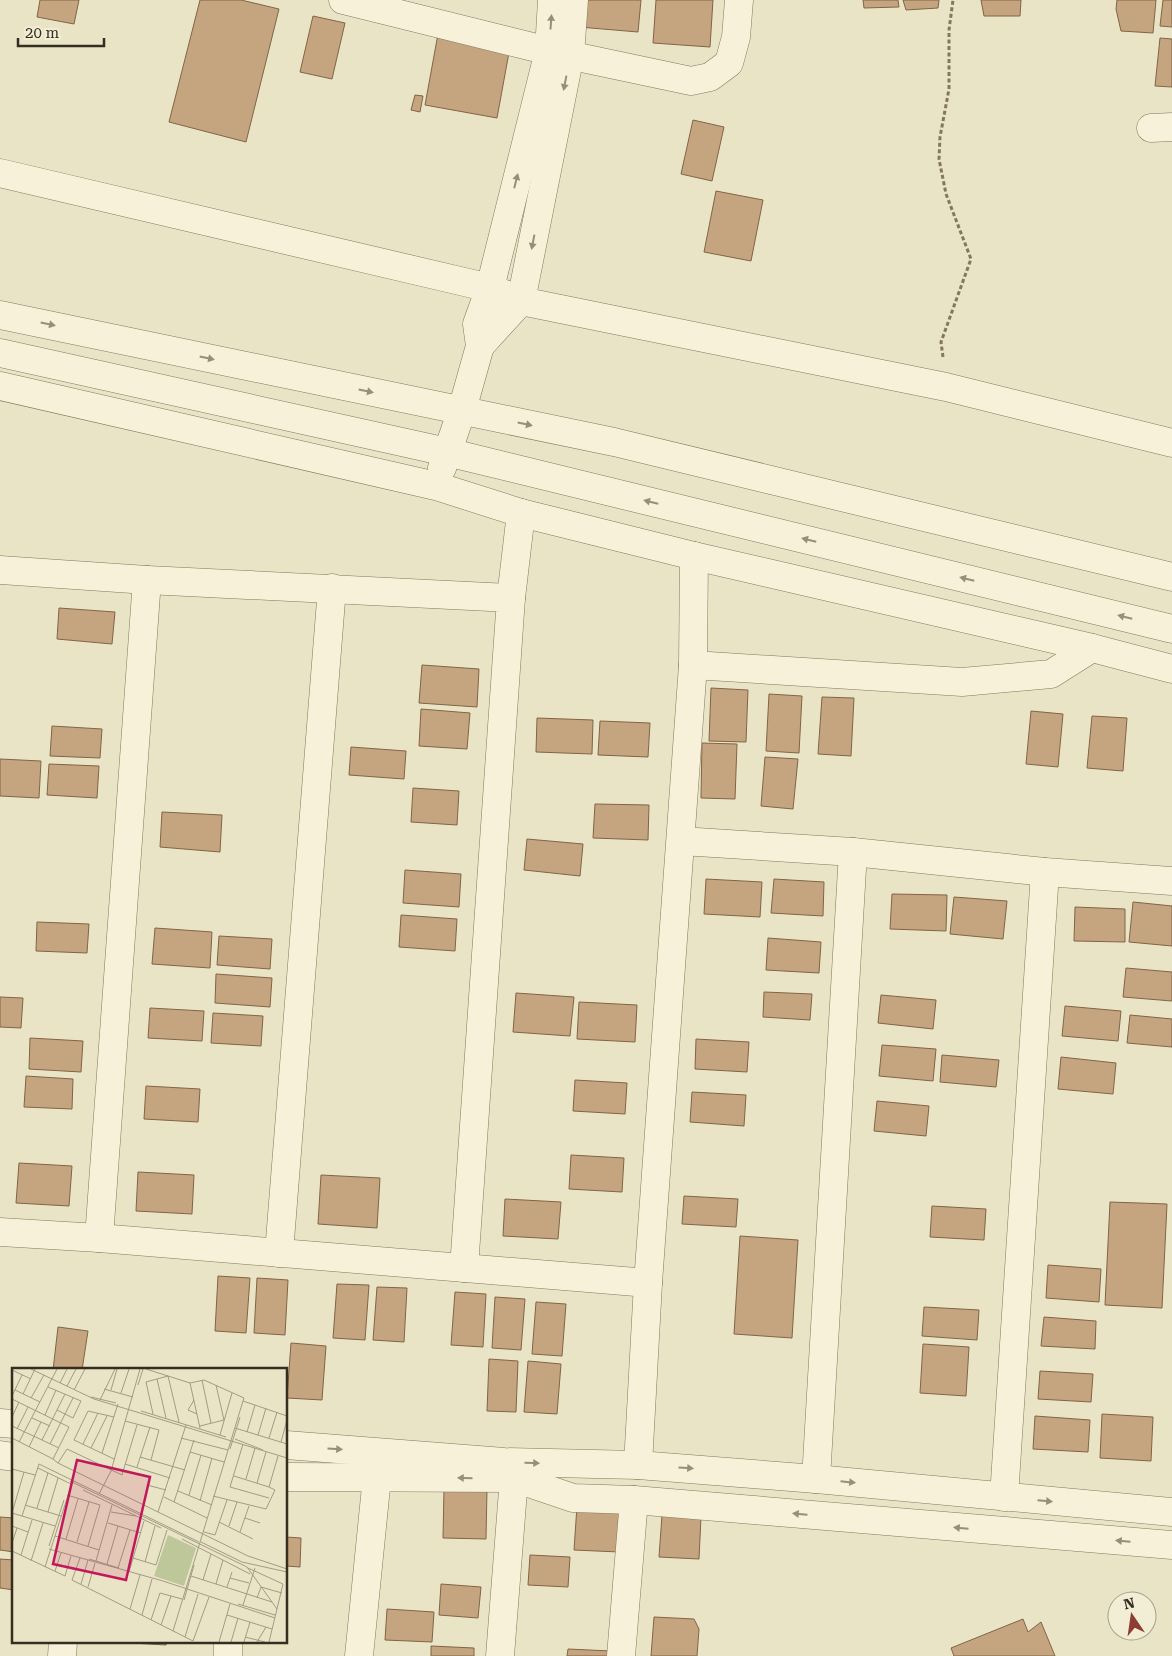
<svg xmlns="http://www.w3.org/2000/svg" width="1172" height="1656" font-family="'Roboto Serif',serif">
	<style>
		.building { fill: #c5a57f; stroke: #816445 }
		.lines { fill: none; stroke-linecap: round; stroke-linejoin: round }
		.minor-casing { stroke: #84775d; stroke-width: 29 }
		.path { stroke: #84775d; stroke-width: 3; stroke-dasharray: 4 2.5; stroke-linecap: butt }
		.minor { stroke: #f6f1d8; stroke-width: 28 }
		.oneway { fill: #968f7c }
		.inset-road { fill: none; stroke: #a29b84; stroke-width: 1 }
		.view { fill: #c2185b; fill-opacity: 0.15; stroke: #c2185b; stroke-width: 2.5 }
		.inset-edge { fill: none; stroke: #352d20; stroke-width: 2.5 }
	</style>
	<rect width="100%" height="100%" fill="#eae4c6"/>
	<g class="building">
		<polygon points="40,0 79,0 74,24 37,17"/>
		<polygon points="200,0 241,0 279,9 246,142 169,122"/>
		<polygon points="581,0 641,0 638,32 579,27"/>
		<polygon points="656,0 713,0 710,47 653,43"/>
		<polygon points="863,0 898,0 899,7 864,8"/>
		<polygon points="903,0 939,0 938,8 906,10"/>
		<polygon points="981,0 1021,0 1020,16 984,16"/>
		<polygon points="1117,0 1156,0 1153,33 1121,31 1116,9"/>
		<polygon points="1163,0 1172,0 1172,27 1160,26"/>
		<polygon points="313,16 345,23 332,79 300,72"/>
		<polygon points="438,34 510,47 497,118 425,105"/>
		<polygon points="1160,38 1172,39 1172,87 1155,86"/>
		<polygon points="415,95 423,96 420,112 411,110"/>
		<polygon points="693,120 724,127 712,181 681,174"/>
		<polygon points="716,191 763,200 751,261 704,252"/>
		<polygon points="59,608 115,612 112,644 57,639"/>
		<polygon points="422,665 479,669 477,707 419,703"/>
		<polygon points="711,688 748,690 746,742 709,741"/>
		<polygon points="769,694 802,696 799,753 766,751"/>
		<polygon points="822,697 854,698 851,756 818,754"/>
		<polygon points="421,709 470,713 467,749 419,746"/>
		<polygon points="1031,711 1063,714 1058,767 1026,764"/>
		<polygon points="1092,716 1127,718 1123,771 1087,768"/>
		<polygon points="537,718 593,720 592,754 536,752"/>
		<polygon points="600,721 650,723 648,757 598,755"/>
		<polygon points="52,726 102,729 100,758 50,756"/>
		<polygon points="702,743 737,744 735,799 701,798"/>
		<polygon points="351,747 406,751 404,779 349,775"/>
		<polygon points="765,757 798,759 793,809 761,806"/>
		<polygon points="0,759 41,761 39,798 0,796"/>
		<polygon points="49,764 99,766 97,798 47,795"/>
		<polygon points="413,788 459,791 457,825 411,822"/>
		<polygon points="595,804 649,805 648,840 593,838"/>
		<polygon points="162,812 222,815 220,852 160,847"/>
		<polygon points="527,839 583,844 580,876 524,870"/>
		<polygon points="405,870 461,874 459,907 403,903"/>
		<polygon points="706,879 762,882 760,917 704,914"/>
		<polygon points="774,879 824,882 823,916 771,913"/>
		<polygon points="892,894 947,895 946,931 890,929"/>
		<polygon points="954,897 1007,901 1003,939 950,934"/>
		<polygon points="1133,902 1172,906 1172,946 1129,942"/>
		<polygon points="1075,907 1125,909 1125,942 1074,941"/>
		<polygon points="401,915 457,919 455,951 399,947"/>
		<polygon points="37,922 89,924 87,953 36,951"/>
		<polygon points="155,928 212,932 210,968 152,964"/>
		<polygon points="219,936 272,939 270,969 217,965"/>
		<polygon points="768,938 821,942 819,973 766,970"/>
		<polygon points="1126,968 1172,972 1172,1001 1123,997"/>
		<polygon points="216,974 272,978 270,1007 215,1003"/>
		<polygon points="764,992 812,994 810,1020 763,1017"/>
		<polygon points="516,993 574,997 570,1036 513,1032"/>
		<polygon points="881,995 936,1000 933,1029 878,1023"/>
		<polygon points="0,997 23,998 21,1028 0,1027"/>
		<polygon points="579,1002 637,1005 635,1042 577,1039"/>
		<polygon points="1065,1006 1121,1011 1118,1041 1062,1036"/>
		<polygon points="150,1008 204,1011 202,1041 148,1038"/>
		<polygon points="213,1013 263,1016 261,1046 211,1043"/>
		<polygon points="1130,1015 1172,1019 1172,1047 1127,1043"/>
		<polygon points="30,1038 83,1041 81,1072 29,1069"/>
		<polygon points="696,1039 749,1042 747,1072 695,1069"/>
		<polygon points="882,1045 936,1049 933,1081 879,1076"/>
		<polygon points="942,1055 999,1060 996,1087 940,1082"/>
		<polygon points="1061,1057 1116,1063 1113,1094 1058,1089"/>
		<polygon points="26,1076 73,1079 72,1109 24,1107"/>
		<polygon points="575,1080 627,1083 625,1114 573,1111"/>
		<polygon points="146,1086 200,1089 198,1122 144,1119"/>
		<polygon points="692,1092 746,1095 744,1126 690,1122"/>
		<polygon points="877,1101 929,1106 926,1136 874,1131"/>
		<polygon points="571,1155 624,1158 622,1192 569,1189"/>
		<polygon points="19,1163 72,1166 69,1206 16,1203"/>
		<polygon points="138,1172 194,1175 192,1214 136,1211"/>
		<polygon points="321,1175 380,1178 377,1228 318,1224"/>
		<polygon points="684,1196 738,1199 736,1227 682,1224"/>
		<polygon points="505,1199 561,1202 558,1239 503,1236"/>
		<polygon points="1110,1202 1167,1204 1162,1308 1105,1305"/>
		<polygon points="932,1206 986,1209 984,1240 930,1237"/>
		<polygon points="740,1236 798,1240 792,1338 734,1334"/>
		<polygon points="1048,1265 1101,1269 1099,1302 1046,1298"/>
		<polygon points="218,1276 250,1278 246,1333 215,1331"/>
		<polygon points="257,1278 288,1280 285,1335 254,1333"/>
		<polygon points="337,1284 369,1285 365,1340 333,1338"/>
		<polygon points="377,1287 407,1288 404,1342 373,1340"/>
		<polygon points="455,1292 486,1294 483,1347 451,1345"/>
		<polygon points="495,1297 525,1299 521,1350 492,1348"/>
		<polygon points="536,1302 566,1304 562,1356 532,1354"/>
		<polygon points="924,1307 979,1310 977,1340 922,1336"/>
		<polygon points="1044,1317 1096,1321 1095,1349 1041,1346"/>
		<polygon points="58,1327 88,1331 82,1370 53,1370"/>
		<polygon points="291,1343 326,1346 322,1400 287,1398"/>
		<polygon points="923,1344 969,1347 966,1396 920,1393"/>
		<polygon points="489,1359 518,1361 516,1412 487,1411"/>
		<polygon points="528,1361 561,1364 557,1414 524,1412"/>
		<polygon points="1040,1371 1093,1374 1091,1402 1038,1399"/>
		<polygon points="1102,1414 1153,1417 1151,1461 1100,1458"/>
		<polygon points="1035,1416 1090,1420 1088,1452 1033,1449"/>
		<polygon points="444,1488 487,1489 486,1539 443,1538"/>
		<polygon points="577,1506 622,1508 619,1552 574,1550"/>
		<polygon points="662,1515 701,1517 699,1559 659,1557"/>
		<polygon points="0,1517 14,1518 14,1552 0,1550"/>
		<polygon points="286,1537 301,1538 300,1567 286,1566"/>
		<polygon points="530,1555 570,1557 568,1587 528,1585"/>
		<polygon points="0,1559 14,1560 14,1590 0,1588"/>
		<polygon points="441,1584 481,1587 478,1618 439,1615"/>
		<polygon points="387,1609 434,1612 432,1642 385,1640"/>
		<polygon points="654,1617 694,1619 699,1629 697,1656 651,1656"/>
		<polygon points="1023,1619 1028,1632 1041,1622 1055,1656 954,1656 951,1648"/>
		<polygon points="115,1642 167,1642 166,1645"/>
		<polygon points="431,1646 474,1648 474,1656 431,1656"/>
		<polygon points="568,1649 611,1651 611,1656 567,1656"/>
	</g>
	<g class="lines">
		<g class="minor-casing">
			<g id="minor">
				<polyline points="343,0 549,51 691,81 710,77 729,63 736,37 739,0"/>
				<polyline points="1151,128 1172,127"/>
				<polyline points="0,173 490,288 521,301 946,387 1172,443"/>
				<polyline points="0,315 614,442 1172,577"/>
				<polyline points="480,346 521,301 570,55 574,0"/>
				<polyline points="0,353 447,452 1172,629"/>
				<polyline points="0,386 436,486 521,513 694,556 1092,648 1172,669"/>
				<polyline points="442,468 462,410 480,346 477,324 490,288 549,51 552,0"/>
				<polyline points="0,570 147,580 511,598 464,1268"/>
				<polyline points="511,598 521,513"/>
				<polyline points="693,665 962,682 1051,674 1092,648"/>
				<polyline points="681,841 853,852 1045,872 1172,881"/>
				<polyline points="0,1232 99,1238 648,1283"/>
				<polyline points="99,1238 147,580"/>
				<polyline points="279,1253 332,588"/>
				<polyline points="0,1423 14,1424"/>
				<polyline points="286,1445 504,1462 638,1465 816,1479 1172,1512"/>
				<polyline points="0,1455 14,1457"/>
				<polyline points="638,1465 648,1283 693,665 694,556"/>
				<polyline points="286,1477 514,1478 573,1498 634,1500 1172,1545"/>
				<polyline points="816,1479 853,852"/>
				<polyline points="1004,1497 1045,872"/>
				<polyline points="62,1656 63,1642"/>
				<polyline points="228,1656 228,1642"/>
				<polyline points="359,1656 377,1477"/>
				<polyline points="500,1656 514,1478"/>
				<polyline points="621,1656 634,1500"/>
			</g>
		</g>
		<polyline class="path" points="943,357 941,342 971,259 946,194 939,159 940,137 949,89 949,30 953,0"/>
		<use href="#minor" class="minor"/>
	</g>
	<defs><path id="oneway-solid" d="M-6-.8H1V-3.2L6.5 0L1 3.2V.8H-6Z" transform="scale(1.25)"/></defs>
	<g class="oneway">
		<use href="#oneway-solid" transform="translate(551 22) rotate(-86)"/>
		<use href="#oneway-solid" transform="translate(565 83) rotate(101)"/>
		<use href="#oneway-solid" transform="translate(516 181) rotate(-76)"/>
		<use href="#oneway-solid" transform="translate(533 242) rotate(101)"/>
		<use href="#oneway-solid" transform="translate(48 324) rotate(12)"/>
		<use href="#oneway-solid" transform="translate(207 358) rotate(12)"/>
		<use href="#oneway-solid" transform="translate(366 391) rotate(12)"/>
		<use href="#oneway-solid" transform="translate(525 424) rotate(12)"/>
		<use href="#oneway-solid" transform="translate(651 502) rotate(-166)"/>
		<use href="#oneway-solid" transform="translate(809 540) rotate(-166)"/>
		<use href="#oneway-solid" transform="translate(967 579) rotate(-166)"/>
		<use href="#oneway-solid" transform="translate(1125 617) rotate(-166)"/>
		<use href="#oneway-solid" transform="translate(335 1449) rotate(4)"/>
		<use href="#oneway-solid" transform="translate(532 1463) rotate(1)"/>
		<use href="#oneway-solid" transform="translate(686 1468) rotate(4)"/>
		<use href="#oneway-solid" transform="translate(465 1478) rotate(-179)"/>
		<use href="#oneway-solid" transform="translate(848 1482) rotate(6)"/>
		<use href="#oneway-solid" transform="translate(1045 1501) rotate(5)"/>
		<use href="#oneway-solid" transform="translate(800 1514) rotate(-175)"/>
		<use href="#oneway-solid" transform="translate(961 1528) rotate(-175)"/>
		<use href="#oneway-solid" transform="translate(1123 1541) rotate(-175)"/>
	</g>
	<g transform="translate(12 1368)">
		<rect width="275" height="275" fill="#eae4c6"/>
		<path d="M156,167L184,180L172,218L142,208Z" fill="#bdc79a"/>
		<path class="inset-road" d="M19,1L82,31L275,90M134,1L178,15L192,12L232,30L231,33L275,48M0,2L19,11M145,11L154,50M190,12L199,55M48,15L55,1M178,15L188,60M126,17L131,1M55,18L64,1M36,19L69,33L61,50L45,42M92,21L121,29M3,22L28,34M62,22L73,1M99,22L105,1M109,25L117,1M11,26L23,1M0,28L10,7M79,29L104,35M19,30L32,7M0,31L57,59L41,91L46,95L236,188L275,201M88,32L103,1M182,32L176,42L185,46M129,43L214,69M141,46L134,14L156,8L167,54M33,47L44,22M0,49L7,34M102,49L76,43L62,72L102,91M20,50L38,58M113,53L147,62L139,92M0,58L47,80M188,58L212,52L204,17M223,60L275,76M5,61L16,39M235,64L243,37M208,67L220,25M246,67L254,40M0,70L41,91M169,70L216,82M257,70L265,44M223,71L251,82M30,72L53,26M7,74L45,1M269,74L275,52M38,76L61,30M71,76L86,45M231,76L218,119L257,130M17,79L29,54M79,80L95,48M218,81L228,49M178,84L212,94M90,85L106,36M128,89L173,102M46,95L55,81L110,107L125,57M113,96L158,110M125,99L138,59M26,100L59,116M0,101L23,107M222,108L257,119M234,111L243,80M58,113L235,199L265,241M245,115L254,84M135,117L154,122M71,122L149,160M166,123L200,137M87,126L99,103L128,1M55,127L88,137L76,178M177,127L189,87M201,128L254,141L263,122L257,119L266,88M152,129L195,150M188,133L200,90M162,134L182,72M13,137L49,148M25,140L36,105M36,144L46,110M99,144L124,148M146,144L174,57M0,145L43,158M0,145L12,104M10,148L27,96L187,174M233,150L248,155M207,154L241,171M96,155L129,165M0,158L16,164M217,158L225,134M192,164L203,167L215,132M228,164L237,138M43,168L87,182M54,171L66,131M170,171L238,206M65,174L77,134M189,174L230,194L275,204M0,175L5,160M37,178L52,132M37,181L151,213L263,250M0,183L53,208L59,188M9,187L20,152M68,190L60,212L181,273L197,229M121,190L144,197L155,162M77,191L107,200M19,193L31,155M84,193L100,137M133,194L143,158M95,196L106,158M33,199L60,115M106,200L118,162M236,200L271,216L257,274M43,203L49,185M117,204L132,153M179,208L260,234M218,210L237,215M191,212L199,186M69,216L76,192M204,216L211,192M76,219L83,195M215,219L220,204M245,230L249,219L270,225M172,232L182,197M226,236L263,247M231,237L243,200M118,241L128,207M130,247L140,211M215,247L260,261M139,252L148,225L170,231M149,257L159,228M161,263L231,33M173,269L186,226M233,269L253,274M207,274L218,236M219,274L226,250M232,274L238,254M245,274L254,259"/>
		<path class="view" d="M65,92L138,109L114,212L41,196Z"/>
		<rect width="275" height="275" class="inset-edge"/>
	</g>
	<g transform="translate(1132 1616) rotate(347)"><circle r="24" fill="#f2edd5" stroke="#a6a08d"/>
	<path d="M0-4L9 19L0 12L-9 19Z" fill="#8e3d32"/>
	<text y="-8" font-size="14" font-weight="bold" text-anchor="middle" fill="#352d20">N</text>
	</g>
	<path d="M18 38v8h86v-8" fill="none" stroke="#352d20" stroke-width="2.5"/>
	<text x="25" y="38" font-size="15" fill="#352d20" stroke="#f2edd5" stroke-width="4" paint-order="stroke">20 m</text>
</svg>
